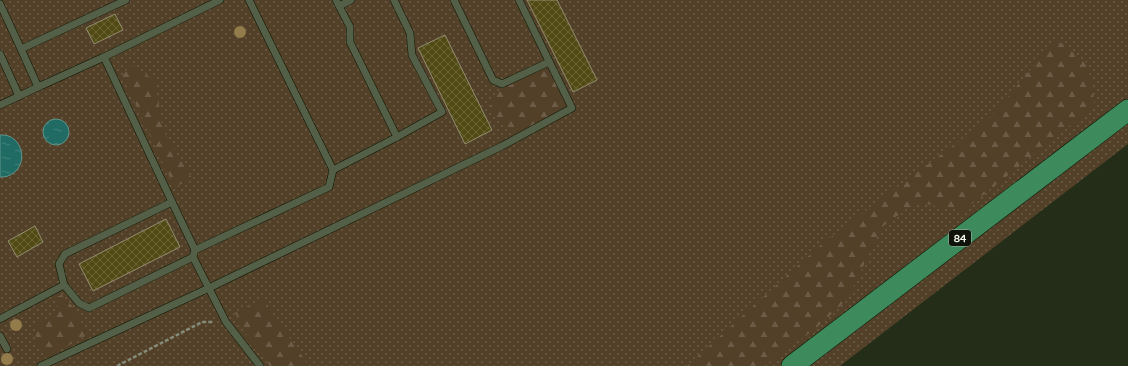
<svg xmlns="http://www.w3.org/2000/svg" width="1128" height="366" font-family="'Varela Round',sans-serif">
	<style>
		.grass { fill: url(#grass-dots) }
		.forest { fill: url(#forest-firs) }
		.water { fill: url(#water-ripples); stroke: #5e958b }
		.building { fill: url(#building-cross-hatch); stroke: #928e72 }
		.lines { fill: none; stroke-linecap: round; stroke-linejoin: round }
		.lane-casing { stroke: #0c1502; stroke-width: 8 }
		.primary-casing { stroke: #0c1502; stroke-width: 22 }
		.path { stroke: #838b79; stroke-width: 2.5; stroke-dasharray: 4 2; stroke-linecap: butt }
		.lane { stroke: #545f47; stroke-width: 7 }
		.primary { stroke: #3d8b5d; stroke-width: 21 }
		.tree { fill: #937b4c }
		.labels { text-anchor: middle; stroke-width: 3; stroke-linejoin: round; paint-order: stroke }
		.shield { fill: #0f130a; stroke: #acb3a6; stroke-width: 1 }
		.shield-label { font-size: 10px; font-weight: bold; fill: #f0f7e9 }
	</style>
	<defs>
		<pattern id="grass-dots" width="8" height="8" patternUnits="userSpaceOnUse"><rect width="8" height="8" fill="#534028"/><path d="M2 2h.1M6 6h.1" fill="none" stroke="#6c5c47" stroke-width="1.8" stroke-linecap="round"/></pattern>
		<pattern id="forest-firs" width="22" height="20" patternUnits="userSpaceOnUse"><rect width="22" height="20" fill="#534028"/><path d="M5 1l3.5 6h-7zM16 11l3.5 6h-7z" fill="#6c5c47"/></pattern>
		<pattern id="water-ripples" width="26" height="14" patternUnits="userSpaceOnUse"><rect width="26" height="14" fill="#206b63"/><path d="M2 4q2-2 4 0t4 0M15 11q2-2 4 0t4 0" fill="none" stroke="#418179"/></pattern>
		<pattern id="building-cross-hatch" width="8" height="8" patternUnits="userSpaceOnUse"><rect width="8" height="8" fill="#524a14"/><path d="M0 0l8 8M0 8l8-8" fill="none" stroke="#6b6536"/></pattern>
	</defs>
	<rect width="100%" height="100%" fill="#232d17"/>
	<polygon class="grass" points="0,0 1128,0 1128,144 840,366 0,366"/>
	<g class="forest">
		<polygon points="1056,39 1088,64 1095,106 963,211 916,202 882,227 847,300 815,329 764,366 687,366 823,243 991,117"/>
		<polygon points="131,64 155,81 163,130 191,177 175,188 122,76"/>
		<polygon points="542,67 561,78 573,100 526,135 507,128 490,108 495,94"/>
		<polygon points="62,295 77,311 87,335 46,358 36,342 35,325 61,311 53,298"/>
		<polygon points="263,299 309,366 270,366 243,330 235,312"/>
	</g>
	<g class="water">
		<circle cx="56" cy="132" r="13"/>
		<path d="M0,135C23,133 30,166 10,175C7,177 3,177 0,177Z"/>
	</g>
	<g class="building">
		<polygon points="527,0 557,0 597,80 573,92"/>
		<polygon points="115,14 123,30 94,44 86,28"/>
		<polygon points="445,35 492,130 465,144 418,48"/>
		<polygon points="166,219 180,247 93,291 79,264"/>
		<polygon points="35,226 43,242 17,257 8,241"/>
	</g>
	<g class="lines">
		<g class="lane-casing">
			<g id="lane">
				<polyline points="249,0 333,170"/>
				<polyline points="394,0 410,33 412,55 442,112 397,137"/>
				<polyline points="454,0 493,80 502,84 549,62"/>
				<polyline points="0,4 21,49"/>
				<polyline points="339,6 351,0"/>
				<polyline points="0,54 19,96"/>
				<polyline points="104,57 38,87 21,49 126,0"/>
				<polyline points="0,105 38,87"/>
				<polyline points="172,202 104,57 220,0"/>
				<polyline points="193,257 89,308 79,303 64,285 59,264 65,254 172,202 195,250"/>
				<polyline points="0,319 64,285"/>
				<polyline points="0,336 7,349"/>
				<polyline points="41,366 209,288 502,146 572,108 519,0"/>
				<polyline points="260,366 226,322 193,257 195,250 329,187 333,170 397,137 350,42 350,27 336,0"/>
			</g>
		</g>
		<g class="primary-casing">
			<polyline id="primary" points="792,366 1128,110"/>
		</g>
		<polyline class="path" points="117,366 202,322 214,322"/>
		<use href="#lane" class="lane"/>
		<use href="#primary" class="primary"/>
	</g>
	<g class="tree">
		<circle cx="240" cy="32" r="6"/>
		<circle cx="16" cy="325" r="6"/>
		<circle cx="7" cy="359" r="6"/>
	</g>
	<g class="labels">
		<rect class="shield" x="949" y="230" width="22" height="16" rx="3"/>
		<g class="shield-label">
			<text x="960" y="242">84</text>
		</g>
	</g>
</svg>
